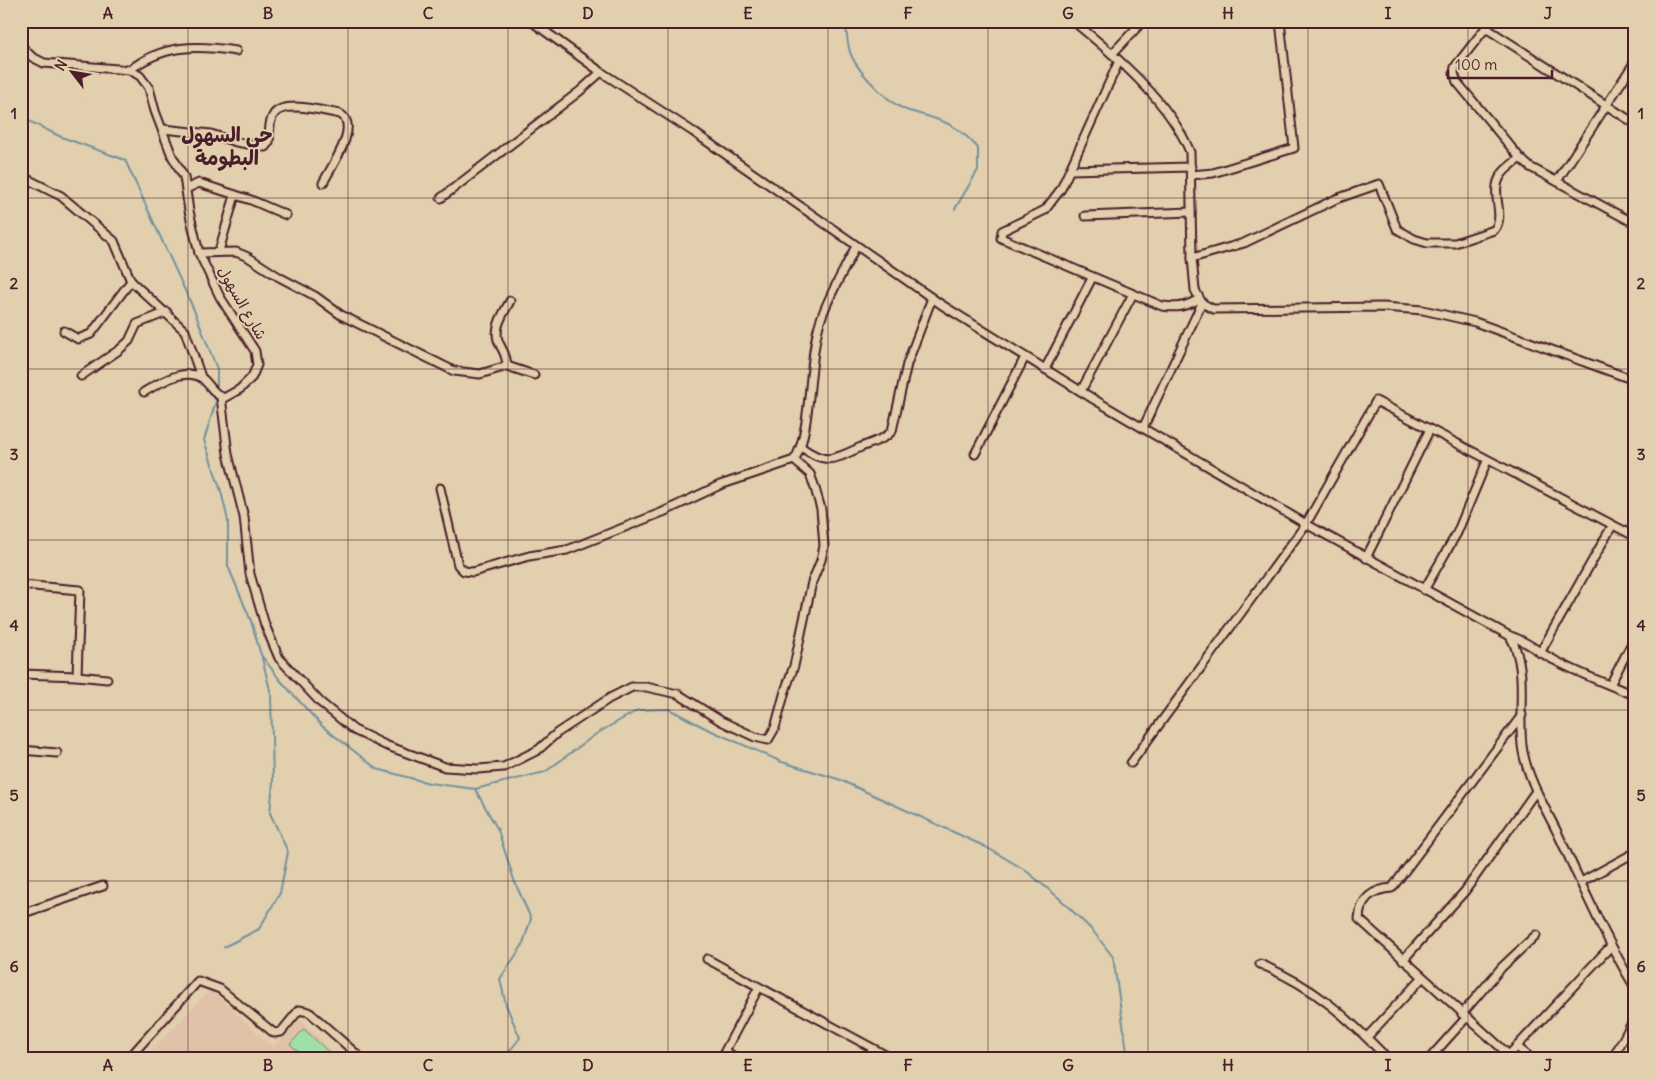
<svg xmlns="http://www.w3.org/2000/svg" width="1655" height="1079" font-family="Delius,'Playpen Sans Arabic',sans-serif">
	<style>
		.built { fill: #e1c2a8 }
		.green { fill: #a1dfa8; stroke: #767f6a }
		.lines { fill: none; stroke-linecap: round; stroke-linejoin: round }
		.stream { stroke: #73929e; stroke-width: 2 }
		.minor-casing { stroke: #4a1f2b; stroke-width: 11 }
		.minor { stroke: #e2cfad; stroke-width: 7 }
		.grid { fill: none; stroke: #4a1f2b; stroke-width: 1; stroke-opacity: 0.55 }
		.labels { text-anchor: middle; stroke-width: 4; stroke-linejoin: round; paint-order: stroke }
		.street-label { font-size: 15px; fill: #4a1f2b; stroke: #e2cfad }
		.district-label { font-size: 20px; font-weight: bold; fill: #4a1f2b; stroke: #e2cfad }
		.neatline { fill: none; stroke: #4a1f2b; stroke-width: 2 }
		.grid-label { font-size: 16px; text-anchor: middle; font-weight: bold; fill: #4a1f2b }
	</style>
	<rect width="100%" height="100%" fill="#e2cfad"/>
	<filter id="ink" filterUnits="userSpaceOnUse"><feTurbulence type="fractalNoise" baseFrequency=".02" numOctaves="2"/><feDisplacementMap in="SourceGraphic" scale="10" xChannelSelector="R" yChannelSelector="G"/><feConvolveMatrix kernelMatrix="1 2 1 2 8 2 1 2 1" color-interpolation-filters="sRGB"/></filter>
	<g filter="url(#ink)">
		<polygon class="built" points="211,989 273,1048 300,1019 339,1058 145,1058"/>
		<polygon class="green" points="304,1029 335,1058 305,1058 290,1044"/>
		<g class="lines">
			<g class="stream">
				<path d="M845,21C847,32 847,45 851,55C859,73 890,105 909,111C940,120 955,122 978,148V170L955,209"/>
				<polyline points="21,117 59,136 125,160 194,310 217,369 217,391"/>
				<polyline points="217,398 204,440 221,491 228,521 228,566 251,621 261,655 280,680 322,726 377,769 429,783 475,789 545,772 596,734 638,710 669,709 705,728 782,762 838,779 986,847 1025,870 1059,898 1093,931 1113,957 1128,1058"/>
				<polyline points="475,789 498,830 514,880 531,919 522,946 500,979 506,1005 520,1038 504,1058"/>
				<polyline points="224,947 259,929 280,893 288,852 270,813 273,782 271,694 262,658"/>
			</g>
			<g class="minor-casing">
				<g id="minor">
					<path d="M531,21L601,72L692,131L942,305L1095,400L1306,524L1510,636C1526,640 1539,653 1554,660C1580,674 1607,684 1634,695"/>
					<path d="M1073,21C1115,55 1170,102 1190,152L1192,258L1195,290L1202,303L1213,309L1383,307L1423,310L1475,322L1634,380"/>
					<polyline points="1205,21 1216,21"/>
					<polyline points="1491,21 1455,67 1454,73 1457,82 1520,158 1530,167 1634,223"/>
					<polyline points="1486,28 1634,123"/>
					<path d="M21,46L32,57L44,63L130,70L140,76L149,88L155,111L172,156L184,177L189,211L199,253L220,297L255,351L257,365L252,377L240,389L224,398C213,394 211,386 203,379C186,366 159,383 144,392"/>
					<polyline points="1112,54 1143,21"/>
					<path d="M1119,61L1061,189L1045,210L1002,231L1001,238L1162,306C1177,308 1185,307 1199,299"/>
					<path d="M130,70C163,44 197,45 236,51"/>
					<path d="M163,129L211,134L236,142L265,147L269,142C270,134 268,122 274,114C285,100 324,111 340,114C361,125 331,167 323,183"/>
					<polyline points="1070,170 1191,167"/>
					<polyline points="1191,175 1213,173 1294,148 1280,21"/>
					<polyline points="21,176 61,196 114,241 131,281 185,331 201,377"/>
					<polyline points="1557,181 1634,63"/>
					<polyline points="188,188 199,183 251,200 286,215"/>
					<polyline points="441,198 580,91 601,72"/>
					<polyline points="1085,216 1191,212"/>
					<polyline points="219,251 235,195"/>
					<polyline points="199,253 236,252 248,257 279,277 315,296 341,315 454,371 480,374 507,366 534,375"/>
					<path d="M1192,258L1244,243L1336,199L1379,184L1397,229L1414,239L1427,243H1455L1494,230C1507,215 1488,192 1502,174C1506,168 1514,163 1520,158"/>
					<polyline points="64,331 78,339 91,334 131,281"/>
					<path d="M507,366C506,351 502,352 498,340C494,326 504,313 510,301"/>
					<polyline points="1045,369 1092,278"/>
					<polyline points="81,376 119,350 129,341 137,324 167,312"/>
					<polyline points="1081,391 1133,294"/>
					<polyline points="221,397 228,454 244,517 250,574 265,625 279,658 320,702 354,730 385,745 445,767 478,769 504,767 538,750 557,733 610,698 632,687 646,687 678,694 721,721 755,737 768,740 775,728 785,691 794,666 812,582 821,560 824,546 821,509 814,485 810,474 794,460"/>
					<polyline points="1143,428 1202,303"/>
					<path d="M801,447C828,466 834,459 861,447C873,442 884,440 892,431L907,364L932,298"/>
					<polyline points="975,454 1025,357"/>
					<path d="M440,488L458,565L464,571L473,572L529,556L567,550L663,512L720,485L794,460C812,435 808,357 820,322C828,296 844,271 856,246"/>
					<polyline points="1366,558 1429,431"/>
					<polyline points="21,585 80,590 77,676"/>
					<polyline points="1424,590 1457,533 1487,461"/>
					<path d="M1510,636C1530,671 1516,715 1523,752C1529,782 1546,809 1559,836C1583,887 1605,938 1634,986"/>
					<polyline points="1540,653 1612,526"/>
					<polyline points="21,674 77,676 107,679"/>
					<polyline points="1610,685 1634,639"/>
					<polyline points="21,750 57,753"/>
					<polyline points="1131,763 1306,524 1376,401 1634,536"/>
					<polyline points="1581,882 1634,853"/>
					<polyline points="21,914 103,886"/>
					<polyline points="707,959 891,1058"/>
					<polyline points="1403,960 1465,891 1536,791"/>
					<path d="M1260,964C1315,987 1346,1016 1387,1058"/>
					<polyline points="1462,1014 1502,967 1536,935"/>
					<polyline points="1367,1037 1422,978"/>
					<polyline points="1517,1047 1531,1058"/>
					<path d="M1509,1055L1359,919C1360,899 1373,889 1392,888L1522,715"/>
					<polyline points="1507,1057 1611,946"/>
					<polyline points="129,1058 198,981 220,989 274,1033 281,1032 299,1010 309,1012 361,1058"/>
					<polyline points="736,1058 725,1051 759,987"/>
					<polyline points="868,1058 873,1049"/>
					<polyline points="1430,1058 1466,1018"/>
					<polyline points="1613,1058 1634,1019"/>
				</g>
			</g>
			<use href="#minor" class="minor"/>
		</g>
	</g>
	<path class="grid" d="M188,21V1058M348,21V1058M508,21V1058M668,21V1058M828,21V1058M988,21V1058M1148,21V1058M1308,21V1058M1468,21V1058M21,198H1634M21,369H1634M21,540H1634M21,710H1634M21,881H1634"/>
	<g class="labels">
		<g class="street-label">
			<text transform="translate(242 303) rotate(60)" y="5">شارع السهول</text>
		</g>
		<g class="district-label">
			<text x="227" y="142">حي السهول<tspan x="227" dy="23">البطومة</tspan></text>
		</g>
	</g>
	<rect width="1655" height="1079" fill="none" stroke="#e2cfad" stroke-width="55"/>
	<g transform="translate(72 72) rotate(301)" stroke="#e2cfad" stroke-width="4" paint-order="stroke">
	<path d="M0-4L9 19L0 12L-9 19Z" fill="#4a1f2b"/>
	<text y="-8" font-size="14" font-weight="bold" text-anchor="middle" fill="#4a1f2b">N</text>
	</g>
	<path d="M1448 70v8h104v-8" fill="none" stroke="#4a1f2b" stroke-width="2.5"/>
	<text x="1455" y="70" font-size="15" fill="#4a1f2b" stroke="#e2cfad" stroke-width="4" paint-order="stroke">100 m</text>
	<rect x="28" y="28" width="1600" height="1024" class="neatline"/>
	<g class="grid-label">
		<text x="108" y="19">A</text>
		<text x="268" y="19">B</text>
		<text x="428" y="19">C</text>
		<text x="588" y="19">D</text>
		<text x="748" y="19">E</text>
		<text x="908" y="19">F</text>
		<text x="1068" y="19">G</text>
		<text x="1228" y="19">H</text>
		<text x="1388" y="19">I</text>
		<text x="1548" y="19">J</text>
		<text x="14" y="119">1</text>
		<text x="1641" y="119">1</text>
		<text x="14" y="289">2</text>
		<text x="1641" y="289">2</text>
		<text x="14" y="460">3</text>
		<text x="1641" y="460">3</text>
		<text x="14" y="631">4</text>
		<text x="1641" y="631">4</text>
		<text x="14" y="801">5</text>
		<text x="1641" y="801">5</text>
		<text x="14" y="972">6</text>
		<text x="1641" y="972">6</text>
		<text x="108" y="1071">A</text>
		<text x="268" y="1071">B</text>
		<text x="428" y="1071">C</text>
		<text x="588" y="1071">D</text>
		<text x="748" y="1071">E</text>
		<text x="908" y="1071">F</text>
		<text x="1068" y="1071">G</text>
		<text x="1228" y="1071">H</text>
		<text x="1388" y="1071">I</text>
		<text x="1548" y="1071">J</text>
	</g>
</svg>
